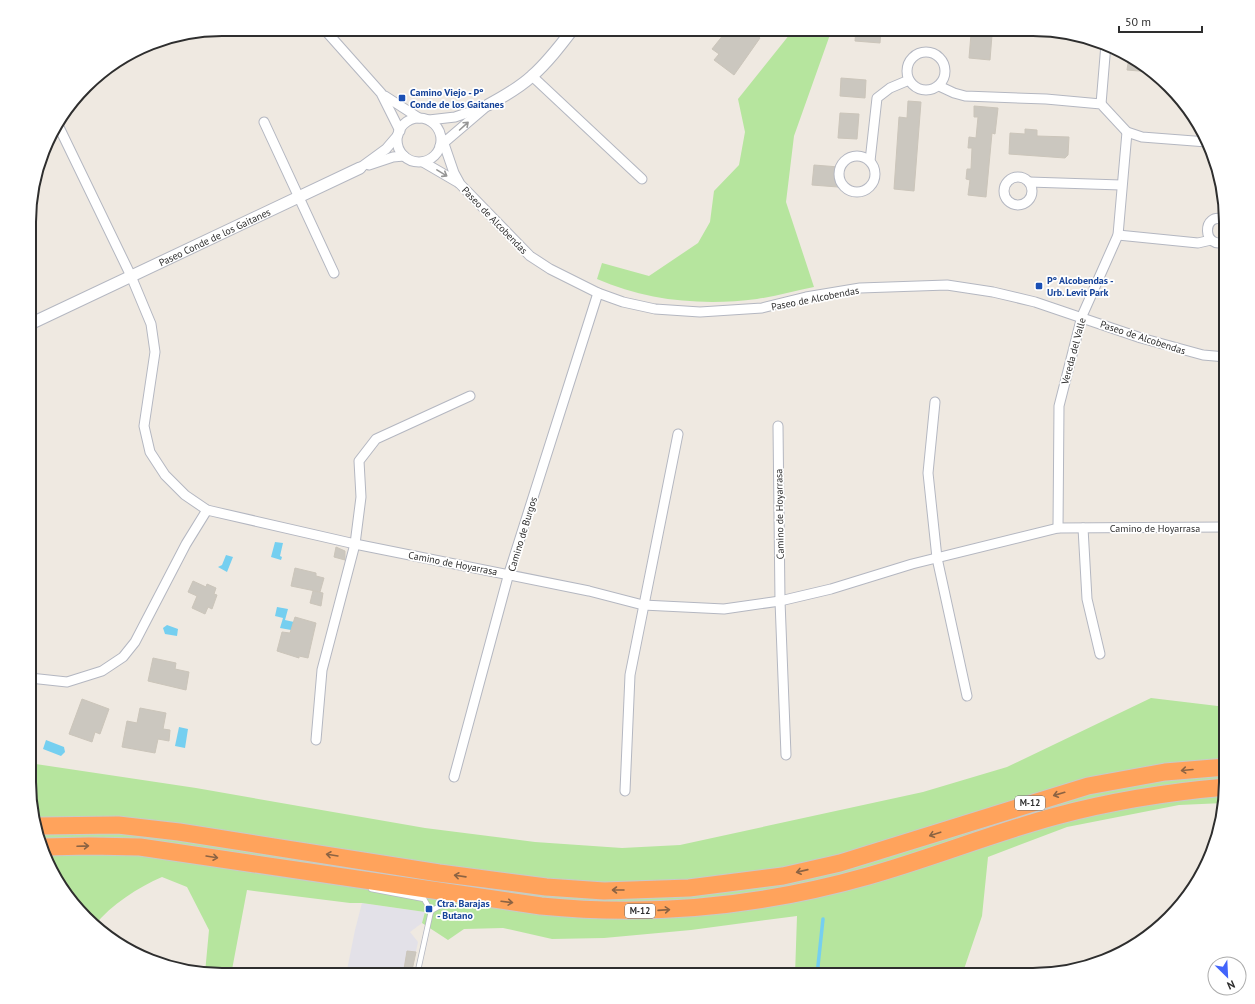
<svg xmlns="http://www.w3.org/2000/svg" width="1255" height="1004" font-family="'PT Sans',sans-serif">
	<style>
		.industrial { fill: #e3e1e8 }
		.green { fill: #b6e59e }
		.water { fill: #75cff0 }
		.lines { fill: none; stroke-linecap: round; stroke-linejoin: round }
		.stream { stroke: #75cff0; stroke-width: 3.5 }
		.building { fill: #cbc7bf; stroke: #cbc5ba }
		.service-casing { stroke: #b4b7c1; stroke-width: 6 }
		.minor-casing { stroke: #b4b7c1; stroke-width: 11 }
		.tertiary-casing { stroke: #b4b7c1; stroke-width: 13 }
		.motorway-casing { stroke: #c9c9c9; stroke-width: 19 }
		.service { stroke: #fff; stroke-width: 4.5 }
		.minor { stroke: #fff; stroke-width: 9 }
		.tertiary { stroke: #fff; stroke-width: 11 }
		.motorway { stroke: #ffa35c; stroke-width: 17 }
		.oneway { stroke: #969696 }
		.oneway2 { stroke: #8c6343 }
		.transit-dot { fill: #1a4fb4; stroke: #fff; stroke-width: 1.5 }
		.labels { text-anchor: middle; stroke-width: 3.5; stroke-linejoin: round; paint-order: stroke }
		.shield { fill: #fff; stroke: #6d6d6d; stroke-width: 1 }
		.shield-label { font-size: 9px; font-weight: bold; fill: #2e2e2e }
		.transit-label { font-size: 10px; font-weight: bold; fill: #164399; stroke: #fff; text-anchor: start }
		.street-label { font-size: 10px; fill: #2e2e2e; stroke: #fff }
		.rim { fill: none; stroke: #2e2e2e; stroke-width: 2 }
	</style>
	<rect width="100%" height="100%" fill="#efe9e1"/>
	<polygon class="industrial" points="362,903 425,912 422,923 410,932 418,942 411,975 346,975 355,930"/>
	<g class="green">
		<path d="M794,29H832L794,136L786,202L814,287C795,291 776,296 757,299C703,306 647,301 597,279L602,263L649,276L698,243L710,222L714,191L739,165L745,132L738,99Z"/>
		<path d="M1151,698L1226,707V794L1224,803L1179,805L1067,827L988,857L982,916L962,975H795L797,916L691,930L604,938L552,939L503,928L464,929L448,940L422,923L425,912L362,903H350L247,890L231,975L205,973L209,930L187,887L162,877C137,888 112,904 94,926L49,867L29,794V763L196,788L425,828L535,842L622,848L680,845L923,792L1007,767Z"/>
	</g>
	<g class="water">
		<polygon points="275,542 283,543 280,556 282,557 281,560 271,557"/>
		<polygon points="226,555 233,557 227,572 218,567 222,565"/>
		<polygon points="277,607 288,609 285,620 294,622 291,630 280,628 283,618 275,616"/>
		<polygon points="167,625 178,629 177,636 165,634 163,628"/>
		<polygon points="179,727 188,729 185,748 175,746"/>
		<polygon points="46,740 64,747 65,752 61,756 43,749"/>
	</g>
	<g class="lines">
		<polyline class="stream" points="817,975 823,919"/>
	</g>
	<g class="building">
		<polygon points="728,29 748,29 760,38 734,75 714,60 719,54 712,49"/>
		<polygon points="856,29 881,29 880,43 855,41"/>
		<polygon points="971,34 992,35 990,60 969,58"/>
		<polygon points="1129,57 1136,62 1151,72 1127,70"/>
		<polygon points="841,78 866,80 865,98 840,96"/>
		<polygon points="908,101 921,102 914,191 894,189 899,117 907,118"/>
		<polygon points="974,106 998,108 995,134 992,133 986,197 968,195 970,180 966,179 967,169 971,169 972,148 968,148 969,137 976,138 978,117 974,117"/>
		<polygon points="840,113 859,114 857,139 838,138"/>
		<polygon points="1025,129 1037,130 1037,136 1069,137 1068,155 1065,158 1009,154 1010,133 1025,134"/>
		<polygon points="814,165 839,167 838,187 812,185"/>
		<polygon points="336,547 345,551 345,560 334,557"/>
		<polygon points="295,568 316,573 316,576 324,578 320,592 291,586"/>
		<polygon points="193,581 206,587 207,584 216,588 214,594 217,595 212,609 208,607 205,614 192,608 197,596 188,592"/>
		<polygon points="313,591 323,593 321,606 310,603"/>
		<polygon points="295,617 316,623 308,658 299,656 299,658 277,651 282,632 290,633"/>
		<polygon points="153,658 176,663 175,669 189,672 186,690 148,681"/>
		<polygon points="82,699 109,709 100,734 95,732 92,742 69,734"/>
		<polygon points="140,708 166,713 163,729 170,730 169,741 158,739 155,753 122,747 127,721 137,723"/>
		<polygon points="407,951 416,952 411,975 403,975"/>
	</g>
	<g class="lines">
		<g class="service-casing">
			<g id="service">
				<polyline points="371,889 424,899 431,911 417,975"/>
				<polyline points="431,911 452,899"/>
			</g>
		</g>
		<g class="minor-casing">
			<g id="minor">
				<polyline points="324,29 381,93 400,131"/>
				<circle cx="926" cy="71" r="19"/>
				<polyline points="532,76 642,179"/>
				<polyline points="939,86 954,93 965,96 1046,99 1101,104 1127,132 1142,137 1207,142"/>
				<polyline points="385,96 419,118"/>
				<polyline points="1101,104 1106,44"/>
				<circle cx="419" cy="140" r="22"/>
				<polyline points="429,120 455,117 481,108"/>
				<polyline points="264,122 334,273"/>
				<polyline points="57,123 131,276 151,324 155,352 144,426 150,452 165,475 185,495 207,510 355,544 589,591 643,605 724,609 780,601 831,589 912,564 1058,528 1226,527"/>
				<polyline points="442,138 454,173 460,184 530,256 550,269 598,293 623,302 655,309 700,312 762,308 806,297 860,288 947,285 993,292 1035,302 1141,338 1203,355 1226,357"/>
				<polyline points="440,146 488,105"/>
				<circle cx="857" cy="174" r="18"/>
				<polyline points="870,161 877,98 890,88 909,80"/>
				<polyline points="423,162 459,183"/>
				<polyline points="369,165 393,157 404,156"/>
				<polyline points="360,168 386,149 398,135"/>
				<circle cx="1018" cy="191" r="14"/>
				<polyline points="1029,182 1121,185"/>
				<path d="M1225,220C1201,210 1202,252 1226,241"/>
				<polyline points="1118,235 1198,243 1211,240"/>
				<polyline points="935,402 928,473 937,558 967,696"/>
				<polyline points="778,426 780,601 786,755"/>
				<polyline points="1058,528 1059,406 1082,316 1118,235 1127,132"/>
				<polyline points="1083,528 1087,599 1100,654"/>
				<polyline points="30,678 67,682 102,671 123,657 135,642 186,544 207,510"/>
				<polyline points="316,740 322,670 355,544 361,497 359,461 376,439 470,396"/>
				<polyline points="454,777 509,573 598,293"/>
				<polyline points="625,791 630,675 678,434"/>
			</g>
		</g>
		<g class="tertiary-casing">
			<g id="tertiary">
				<path d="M488,105C503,97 519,88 532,76C547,63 560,46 573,29"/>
				<path id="s1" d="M30,324L360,168"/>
			</g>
		</g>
		<g class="motorway-casing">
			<g id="motorway">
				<polyline points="38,826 118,825 179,832 439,873 546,887 604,891 689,888 783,876 840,863 1088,786 1165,772 1226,767"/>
				<path d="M44,847L90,846L140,847L541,906C652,917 762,906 868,876C932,858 993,833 1056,816C1112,801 1168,792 1226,787"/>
			</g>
		</g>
		<use href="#service" class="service"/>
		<use href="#minor" class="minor"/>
		<use href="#tertiary" class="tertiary"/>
		<use href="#motorway" class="motorway"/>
	</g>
	<defs><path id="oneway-shaft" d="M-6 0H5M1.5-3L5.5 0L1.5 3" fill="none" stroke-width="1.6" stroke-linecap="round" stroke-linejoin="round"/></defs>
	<g class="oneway">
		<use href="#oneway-shaft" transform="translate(464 126) rotate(-42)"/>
		<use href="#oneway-shaft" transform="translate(442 173) rotate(31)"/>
	</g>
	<g class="oneway2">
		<use href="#oneway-shaft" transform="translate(1187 770) rotate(175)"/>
		<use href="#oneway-shaft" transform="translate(1059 794) rotate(164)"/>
		<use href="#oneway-shaft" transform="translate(935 834) rotate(162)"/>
		<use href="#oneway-shaft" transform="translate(83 846) rotate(-2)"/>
		<use href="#oneway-shaft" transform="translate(332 855) rotate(-171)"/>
		<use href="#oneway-shaft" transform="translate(212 857) rotate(9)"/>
		<use href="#oneway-shaft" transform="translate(802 871) rotate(167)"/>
		<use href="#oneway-shaft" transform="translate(460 876) rotate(-172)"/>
		<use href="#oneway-shaft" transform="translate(618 890) rotate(180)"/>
		<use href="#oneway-shaft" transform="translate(507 902) rotate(7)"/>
		<use href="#oneway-shaft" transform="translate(664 910) rotate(-4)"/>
	</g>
	<g class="transit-dot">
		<rect x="398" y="94" width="8" height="8" rx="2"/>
		<rect x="1035" y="282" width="8" height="8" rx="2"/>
		<rect x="425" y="905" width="8" height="8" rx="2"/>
	</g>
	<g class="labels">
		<g class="shield">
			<rect x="1015" y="796" width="30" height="14" rx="3"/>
			<rect x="625" y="904" width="30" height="14" rx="3"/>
		</g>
		<g class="shield-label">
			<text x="1030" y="806">M-12</text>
			<text x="640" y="914">M-12</text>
		</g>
		<g class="transit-label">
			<text x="410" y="96">Camino Viejo - Pº<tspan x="410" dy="12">Conde de los Gaitanes</tspan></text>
			<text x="1047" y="284">Pº Alcobendas -<tspan x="1047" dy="12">Urb. Levit Park</tspan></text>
			<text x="437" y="907">Ctra. Barajas<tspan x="437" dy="12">- Butano</tspan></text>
		</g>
		<g class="street-label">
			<text transform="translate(495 220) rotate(46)" y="4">Paseo de Alcobendas</text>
			<text dy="4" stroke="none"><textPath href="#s1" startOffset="204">Paseo Conde de los Gaitanes</textPath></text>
			<text transform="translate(815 298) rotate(-11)" y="4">Paseo de Alcobendas</text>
			<text transform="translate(1143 337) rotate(18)" y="4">Paseo de Alcobendas</text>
			<text transform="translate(1073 351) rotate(-75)" y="4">Vereda del Valle</text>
			<text transform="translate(779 514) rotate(-91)" y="4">Camino de Hoyarrasa</text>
			<text x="1155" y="532">Camino de Hoyarrasa</text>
			<text transform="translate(522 534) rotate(-73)" y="4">Camino de Burgos</text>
			<text transform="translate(453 563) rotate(11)" y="4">Camino de Hoyarrasa</text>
		</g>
	</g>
	<path d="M0 0H1255V1004H0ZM222 36H1033A186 186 0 0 1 1219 222V782A186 186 0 0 1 1033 968H222A186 186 0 0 1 36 782V222A186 186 0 0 1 222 36Z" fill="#fff" fill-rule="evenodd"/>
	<path class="rim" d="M222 36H1033A186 186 0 0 1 1219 222V782A186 186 0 0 1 1033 968H222A186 186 0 0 1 36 782V222A186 186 0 0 1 222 36Z"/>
	<g transform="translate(1227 976) rotate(156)"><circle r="19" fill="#ffffff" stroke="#ababab"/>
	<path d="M0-3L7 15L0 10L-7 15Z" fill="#4264fb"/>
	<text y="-6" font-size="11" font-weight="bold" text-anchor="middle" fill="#2e2e2e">N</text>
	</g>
	<path d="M1119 26v6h83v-6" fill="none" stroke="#2e2e2e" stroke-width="2"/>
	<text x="1125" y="26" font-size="12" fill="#2e2e2e" stroke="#ffffff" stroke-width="3" paint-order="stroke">50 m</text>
</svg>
